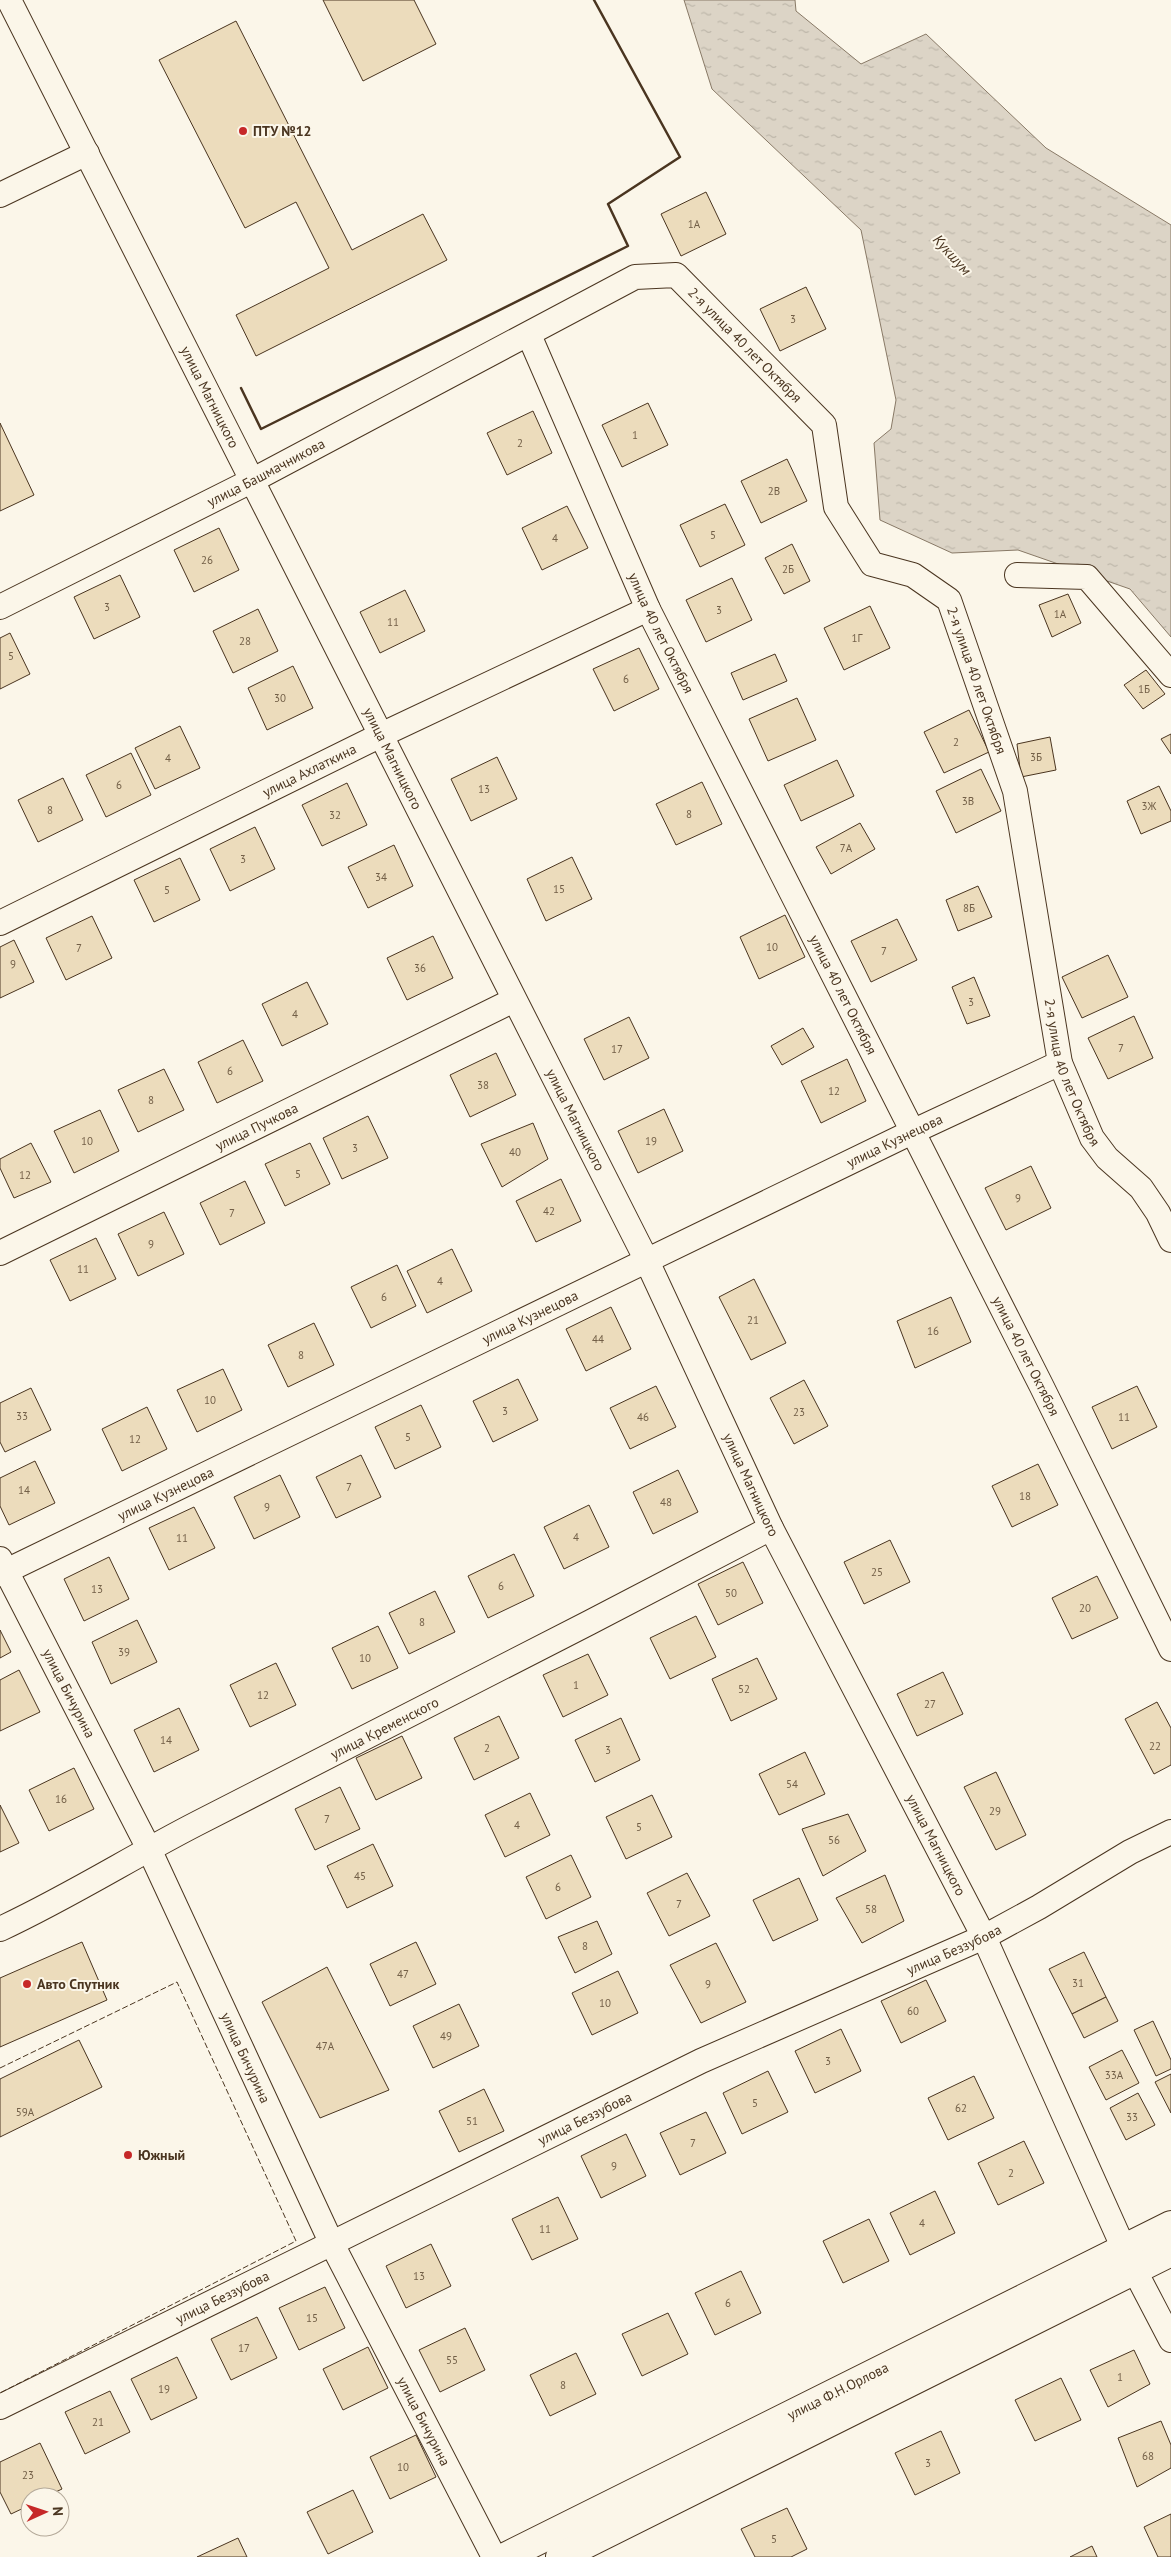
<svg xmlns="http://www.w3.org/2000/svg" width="1171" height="2557" font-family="'PT Sans',sans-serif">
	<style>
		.water { fill: url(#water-ripples); stroke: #887966 }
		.building { fill: #ecdcbc; stroke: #4a3520 }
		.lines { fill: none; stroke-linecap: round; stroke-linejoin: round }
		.minor-casing { stroke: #4a3520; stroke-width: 26 }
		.secondary-casing { stroke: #4a3520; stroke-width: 30 }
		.minor { stroke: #fbf6e9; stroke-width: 24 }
		.secondary { stroke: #fbf6e9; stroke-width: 28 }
		.fence { stroke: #4a3520; stroke-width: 1; stroke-dasharray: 6 2.5; stroke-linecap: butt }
		.wall { stroke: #4a3520; stroke-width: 2.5 }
		.poi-dot { fill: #c62828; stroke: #fbf6e9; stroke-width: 2 }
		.labels { text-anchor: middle; stroke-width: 4; stroke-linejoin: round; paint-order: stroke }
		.number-label { font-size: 11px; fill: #725f47 }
		.poi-label { font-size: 14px; font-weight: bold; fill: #4a3520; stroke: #fbf6e9; text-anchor: start }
		.street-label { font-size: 14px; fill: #4a3520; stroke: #fbf6e9 }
		.water-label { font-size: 15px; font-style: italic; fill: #4a3520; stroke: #fbf6e9 }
	</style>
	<defs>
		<pattern id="water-ripples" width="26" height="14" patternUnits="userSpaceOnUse" patternTransform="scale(1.25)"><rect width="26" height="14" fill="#dcd4c6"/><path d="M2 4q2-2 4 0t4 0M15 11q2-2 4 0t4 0" fill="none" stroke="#beb7aa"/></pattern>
	</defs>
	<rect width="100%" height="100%" fill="#fbf6e9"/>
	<polygon class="water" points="684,0 795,0 796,11 861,64 926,34 1046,148 1171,225 1171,637 1130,589 1018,550 952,553 880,520 874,443 891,429 896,400 861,230 712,89"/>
	<g class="building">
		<polygon points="323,0 414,0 436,44 363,81"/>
		<polygon points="236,21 352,250 423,214 447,260 256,356 236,315 329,268 296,202 245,228 159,60"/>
		<polygon points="706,192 726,234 681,256 661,214"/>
		<polygon points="806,287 826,329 780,351 760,309"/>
		<polygon points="648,403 668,445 622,467 602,425"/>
		<polygon points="533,411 552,453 507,475 487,433"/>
		<polygon points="0,423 34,495 0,511"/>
		<polygon points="787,459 807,501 761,523 741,481"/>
		<polygon points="725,504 745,545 700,567 680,525"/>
		<polygon points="567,506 588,548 542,570 522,528"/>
		<polygon points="219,528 239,570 194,592 174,550"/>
		<polygon points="792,544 810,581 784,594 765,558"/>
		<polygon points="120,575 140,617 94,639 74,597"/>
		<polygon points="732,578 752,620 706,642 686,600"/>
		<polygon points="405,590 425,631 380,653 360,612"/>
		<polygon points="1068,594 1081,623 1052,637 1039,605"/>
		<polygon points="870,606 890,648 844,670 824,628"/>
		<polygon points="258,609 278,651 233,673 213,631"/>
		<polygon points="10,633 30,674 0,689 0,638"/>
		<polygon points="639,648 659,689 614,711 593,669"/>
		<polygon points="775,654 787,681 743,700 731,673"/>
		<polygon points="293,666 313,708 267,730 248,688"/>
		<polygon points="1146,670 1165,694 1143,709 1124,685"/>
		<polygon points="797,698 816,740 768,761 749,719"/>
		<polygon points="969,710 989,752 944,773 924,732"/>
		<polygon points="180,726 200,768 155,789 135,748"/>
		<polygon points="1171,734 1171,754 1161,739"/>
		<polygon points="1050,737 1056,770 1021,777 1017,744"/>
		<polygon points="131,753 151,795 106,817 86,775"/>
		<polygon points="497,757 517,799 471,821 451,779"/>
		<polygon points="837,760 854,796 801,821 784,785"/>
		<polygon points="981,769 1001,811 956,833 936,791"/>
		<polygon points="63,778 83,820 38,842 18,800"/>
		<polygon points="702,782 722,824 676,845 656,804"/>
		<polygon points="347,783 367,825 322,846 302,805"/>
		<polygon points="1159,786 1171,811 1171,821 1141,834 1127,801"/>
		<polygon points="860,823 875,849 831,874 816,847"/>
		<polygon points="255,827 275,869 230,891 210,849"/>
		<polygon points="394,845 413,886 368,908 348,867"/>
		<polygon points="572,857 592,899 546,921 527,879"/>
		<polygon points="180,858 200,900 154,922 134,880"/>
		<polygon points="978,886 992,917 958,931 946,900"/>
		<polygon points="785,915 805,957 759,979 740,937"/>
		<polygon points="92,916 112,958 66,980 46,938"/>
		<polygon points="897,919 917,960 871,982 851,941"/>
		<polygon points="433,936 453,978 407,1000 387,958"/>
		<polygon points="14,940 34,982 0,998 0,947"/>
		<polygon points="1108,955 1128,997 1082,1018 1062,977"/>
		<polygon points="974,977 990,1016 967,1024 952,987"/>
		<polygon points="307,982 328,1024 282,1046 262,1004"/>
		<polygon points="1134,1016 1153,1058 1108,1079 1088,1038"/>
		<polygon points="629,1017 649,1058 604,1080 584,1039"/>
		<polygon points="803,1028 814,1047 782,1065 771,1046"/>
		<polygon points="243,1040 263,1081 217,1103 198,1062"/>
		<polygon points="496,1053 516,1095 470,1117 450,1075"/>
		<polygon points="847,1059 866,1101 821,1123 801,1081"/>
		<polygon points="164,1069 184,1110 138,1132 118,1090"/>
		<polygon points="664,1109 683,1151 638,1173 618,1131"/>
		<polygon points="100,1110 119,1151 74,1173 54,1131"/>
		<polygon points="368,1116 388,1158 342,1179 323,1138"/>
		<polygon points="533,1123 548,1159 502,1187 481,1144"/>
		<polygon points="31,1143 51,1182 14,1198 0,1168 0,1159"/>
		<polygon points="310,1143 330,1184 285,1206 265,1164"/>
		<polygon points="1031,1166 1051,1208 1006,1230 985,1188"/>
		<polygon points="561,1179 581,1221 536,1242 516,1201"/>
		<polygon points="245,1181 265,1223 220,1245 200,1203"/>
		<polygon points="164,1212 184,1254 138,1276 118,1234"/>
		<polygon points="96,1238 116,1279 70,1301 50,1260"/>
		<polygon points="452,1249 472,1291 427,1313 407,1271"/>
		<polygon points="397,1265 416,1306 371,1328 351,1287"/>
		<polygon points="754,1279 786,1343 751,1360 719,1297"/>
		<polygon points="951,1297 971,1342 915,1368 897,1321"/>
		<polygon points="611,1307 631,1349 586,1371 566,1329"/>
		<polygon points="314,1323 334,1365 288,1387 268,1345"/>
		<polygon points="223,1369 242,1410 197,1432 177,1390"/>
		<polygon points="518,1379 538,1420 493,1442 473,1401"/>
		<polygon points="804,1380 828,1426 794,1444 770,1398"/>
		<polygon points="656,1386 676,1427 630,1449 610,1408"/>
		<polygon points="1137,1386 1157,1427 1112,1449 1092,1407"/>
		<polygon points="31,1388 51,1430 5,1452 0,1442 0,1403"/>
		<polygon points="421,1405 441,1447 395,1469 375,1427"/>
		<polygon points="147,1407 167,1449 122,1471 102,1429"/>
		<polygon points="361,1455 381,1497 336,1518 316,1477"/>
		<polygon points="35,1461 55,1503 9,1525 0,1506 0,1478"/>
		<polygon points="1038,1464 1058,1505 1012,1527 992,1486"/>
		<polygon points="678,1470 698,1512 653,1534 633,1492"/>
		<polygon points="280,1475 300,1517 254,1539 234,1497"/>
		<polygon points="589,1505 609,1547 564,1569 544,1527"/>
		<polygon points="194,1507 215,1548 169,1570 149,1528"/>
		<polygon points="890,1540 910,1582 864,1604 844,1562"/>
		<polygon points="514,1554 534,1596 488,1618 468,1576"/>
		<polygon points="109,1557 129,1599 84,1621 64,1579"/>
		<polygon points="743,1562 763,1603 718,1625 698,1584"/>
		<polygon points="1097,1576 1118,1618 1072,1639 1052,1598"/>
		<polygon points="435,1591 455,1632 409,1654 389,1613"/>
		<polygon points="696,1616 716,1657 670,1679 650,1638"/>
		<polygon points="137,1620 157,1662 111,1684 92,1642"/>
		<polygon points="378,1626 398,1668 352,1689 332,1648"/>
		<polygon points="0,1630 11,1652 0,1658"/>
		<polygon points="588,1654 608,1695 563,1717 543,1675"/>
		<polygon points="757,1658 777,1699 731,1721 712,1679"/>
		<polygon points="276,1663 296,1705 250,1727 230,1685"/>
		<polygon points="19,1670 40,1712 0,1731 0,1680"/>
		<polygon points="943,1672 963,1714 917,1736 897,1694"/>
		<polygon points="1157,1702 1171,1728 1171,1765 1154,1774 1125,1719"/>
		<polygon points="179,1708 199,1750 154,1772 134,1730"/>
		<polygon points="499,1716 519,1758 474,1780 454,1738"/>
		<polygon points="621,1718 640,1760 595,1782 575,1740"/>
		<polygon points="402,1736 422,1778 376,1800 356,1758"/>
		<polygon points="805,1752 825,1794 779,1815 759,1774"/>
		<polygon points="74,1768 94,1809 49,1831 29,1790"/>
		<polygon points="996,1772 1026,1835 996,1850 964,1787"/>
		<polygon points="340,1787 360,1829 315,1850 295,1809"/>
		<polygon points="530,1793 550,1835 505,1857 485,1815"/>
		<polygon points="652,1795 672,1837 626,1859 606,1817"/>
		<polygon points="0,1805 19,1843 0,1852"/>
		<polygon points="848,1814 866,1851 823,1876 802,1829"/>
		<polygon points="373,1844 393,1886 347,1908 327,1866"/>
		<polygon points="571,1855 591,1897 546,1919 526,1877"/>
		<polygon points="687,1873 710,1916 669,1936 647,1893"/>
		<polygon points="885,1875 904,1921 862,1943 836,1898"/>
		<polygon points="799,1878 818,1920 773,1941 753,1900"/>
		<polygon points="597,1921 612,1954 575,1973 558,1937"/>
		<polygon points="82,1942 107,2000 0,2047 0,1978"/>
		<polygon points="416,1942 436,1984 390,2006 370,1964"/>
		<polygon points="716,1943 746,2002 701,2023 670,1965"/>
		<polygon points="1084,1952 1106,1997 1072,2014 1049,1969"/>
		<polygon points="327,1967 389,2090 320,2118 262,2002"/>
		<polygon points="618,1971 638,2013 592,2035 572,1993"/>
		<polygon points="926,1980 946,2021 901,2043 881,2001"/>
		<polygon points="1106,1997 1118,2021 1084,2038 1072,2014"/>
		<polygon points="459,2004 479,2046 433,2068 413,2026"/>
		<polygon points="1153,2021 1171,2060 1171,2069 1156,2076 1134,2030"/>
		<polygon points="841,2029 861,2071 815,2093 795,2051"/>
		<polygon points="79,2040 102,2087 0,2137 0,2079"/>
		<polygon points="1122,2050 1139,2083 1106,2100 1089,2067"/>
		<polygon points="768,2071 788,2112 742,2134 723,2093"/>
		<polygon points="1171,2074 1171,2113 1155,2082"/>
		<polygon points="974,2076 994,2118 948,2140 928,2098"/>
		<polygon points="484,2089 504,2131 459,2152 439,2111"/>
		<polygon points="1138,2093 1155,2125 1126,2140 1110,2108"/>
		<polygon points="706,2112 726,2153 680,2175 660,2133"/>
		<polygon points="626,2134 646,2176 601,2198 581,2156"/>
		<polygon points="1024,2141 1044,2183 998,2205 978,2163"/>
		<polygon points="935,2191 955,2233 910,2255 890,2213"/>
		<polygon points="558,2197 578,2239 532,2260 512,2219"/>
		<polygon points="869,2219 889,2261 843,2283 823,2241"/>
		<polygon points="431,2244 451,2286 406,2308 386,2266"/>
		<polygon points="741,2271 761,2313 715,2335 695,2293"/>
		<polygon points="325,2287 345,2328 299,2350 279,2308"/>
		<polygon points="668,2313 688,2354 642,2376 622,2334"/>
		<polygon points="257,2317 277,2358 231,2380 211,2339"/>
		<polygon points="465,2328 485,2370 440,2392 419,2350"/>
		<polygon points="368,2347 388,2388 343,2410 323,2369"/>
		<polygon points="1134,2350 1150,2384 1108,2407 1090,2370"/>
		<polygon points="576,2353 596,2394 550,2416 530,2375"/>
		<polygon points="177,2357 197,2398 151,2420 131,2379"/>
		<polygon points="1061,2378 1081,2420 1035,2441 1015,2400"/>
		<polygon points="110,2391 130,2432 85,2454 65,2412"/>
		<polygon points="1161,2421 1171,2445 1171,2468 1137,2487 1118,2438"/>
		<polygon points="941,2431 960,2473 915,2495 895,2453"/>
		<polygon points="416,2435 436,2477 390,2499 370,2457"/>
		<polygon points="40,2443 62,2489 45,2497 30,2497 30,2505 11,2514 0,2492 0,2462"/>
		<polygon points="353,2490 373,2532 328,2554 307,2512"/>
		<polygon points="787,2508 807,2549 791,2557 755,2557 741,2529"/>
		<polygon points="1171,2514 1171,2557 1158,2557 1144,2527"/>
		<polygon points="238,2538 247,2557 197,2557"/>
		<polygon points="1092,2546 1097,2557 1070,2557"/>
	</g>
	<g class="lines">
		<g class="minor-casing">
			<g id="minor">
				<path id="s1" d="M9,0L647,1261L771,1528L984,1937L1124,2249"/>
				<polyline points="0,195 87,153"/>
				<path id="s2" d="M529,335L648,609L1041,1385L1171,1649"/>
				<polyline points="1017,575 1087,577 1171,675"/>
				<path id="s3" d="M0,607L253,480L635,277L676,275L824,425L836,507L872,564L913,575L949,600L1015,791L1060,1063L1092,1138L1107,1158L1141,1188L1158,1213L1171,1240"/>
				<path id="s4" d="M0,923L381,735L648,609"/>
				<path id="s5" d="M0,1253L514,1000"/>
				<path id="s6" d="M0,1559L149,1849L331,2242L494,2557"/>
				<path id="s7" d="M0,1574L912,1132L1060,1063"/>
				<path id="s8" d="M0,1929C67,1898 130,1858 196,1824C388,1727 580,1628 771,1528"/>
				<polyline points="1135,2271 1171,2340"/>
				<path id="s9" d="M0,2407L701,2061L984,1937L1039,1907L1130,1852L1171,1832"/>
			</g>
		</g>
		<g class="secondary-casing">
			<g id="secondary">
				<path id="s10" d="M505,2557L1171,2225"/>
				<polyline points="560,2557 1171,2252"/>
			</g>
		</g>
		<use href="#minor" class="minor"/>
		<use href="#secondary" class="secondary"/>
		<polyline class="fence" points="0,2068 177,1982 296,2241 0,2393"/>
		<polyline class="wall" points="241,388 261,429 628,246 608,204 680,157 594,0"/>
	</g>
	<g class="poi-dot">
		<circle cx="243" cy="131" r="5"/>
		<circle cx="27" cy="1984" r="5"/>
		<circle cx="128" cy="2155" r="5"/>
	</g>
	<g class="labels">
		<g class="number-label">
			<text x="694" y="228">1А</text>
			<text x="793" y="323">3</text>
			<text x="635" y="439">1</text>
			<text x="520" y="447">2</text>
			<text x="774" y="495">2В</text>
			<text x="713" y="539">5</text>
			<text x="555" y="542">4</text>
			<text x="207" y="564">26</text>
			<text x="788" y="573">2Б</text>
			<text x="107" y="611">3</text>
			<text x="719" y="614">3</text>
			<text x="1060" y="618">1А</text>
			<text x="393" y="626">11</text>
			<text x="857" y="642">1Г</text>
			<text x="245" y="645">28</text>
			<text x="11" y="660">5</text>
			<text x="626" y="683">6</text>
			<text x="1144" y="693">1Б</text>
			<text x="280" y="702">30</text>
			<text x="956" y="746">2</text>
			<text x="1036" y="761">3Б</text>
			<text x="168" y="762">4</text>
			<text x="119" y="789">6</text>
			<text x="484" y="793">13</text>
			<text x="968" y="805">3В</text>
			<text x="1149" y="810">3Ж</text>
			<text x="50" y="814">8</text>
			<text x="689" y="818">8</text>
			<text x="335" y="819">32</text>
			<text x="846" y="852">7А</text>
			<text x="243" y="863">3</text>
			<text x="381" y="881">34</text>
			<text x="559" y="893">15</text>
			<text x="167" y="894">5</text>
			<text x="969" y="912">8Б</text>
			<text x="772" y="951">10</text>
			<text x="79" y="952">7</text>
			<text x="884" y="955">7</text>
			<text x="13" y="968">9</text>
			<text x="420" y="972">36</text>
			<text x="971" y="1006">3</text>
			<text x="295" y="1018">4</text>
			<text x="1121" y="1052">7</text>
			<text x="617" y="1053">17</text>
			<text x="230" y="1075">6</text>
			<text x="483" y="1089">38</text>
			<text x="834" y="1095">12</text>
			<text x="151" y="1104">8</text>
			<text x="87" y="1145">10</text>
			<text x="651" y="1145">19</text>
			<text x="355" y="1152">3</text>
			<text x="515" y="1156">40</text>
			<text x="298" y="1178">5</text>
			<text x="25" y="1179">12</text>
			<text x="1018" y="1202">9</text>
			<text x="549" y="1215">42</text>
			<text x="232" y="1217">7</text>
			<text x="151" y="1248">9</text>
			<text x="83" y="1273">11</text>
			<text x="440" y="1285">4</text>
			<text x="384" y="1301">6</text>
			<text x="753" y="1324">21</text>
			<text x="933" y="1335">16</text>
			<text x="598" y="1343">44</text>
			<text x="301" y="1359">8</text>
			<text x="210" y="1404">10</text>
			<text x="505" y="1415">3</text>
			<text x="799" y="1416">23</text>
			<text x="22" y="1420">33</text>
			<text x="643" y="1421">46</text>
			<text x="1124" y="1421">11</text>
			<text x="408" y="1441">5</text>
			<text x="135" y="1443">12</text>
			<text x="349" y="1491">7</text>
			<text x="24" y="1494">14</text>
			<text x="1025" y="1500">18</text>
			<text x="666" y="1506">48</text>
			<text x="267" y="1511">9</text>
			<text x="576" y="1541">4</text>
			<text x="182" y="1542">11</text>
			<text x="877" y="1576">25</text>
			<text x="501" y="1590">6</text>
			<text x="97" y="1593">13</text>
			<text x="731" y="1597">50</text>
			<text x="1085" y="1612">20</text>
			<text x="422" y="1626">8</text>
			<text x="124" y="1656">39</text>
			<text x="365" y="1662">10</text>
			<text x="576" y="1689">1</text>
			<text x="744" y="1693">52</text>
			<text x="263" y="1699">12</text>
			<text x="930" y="1708">27</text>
			<text x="166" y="1744">14</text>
			<text x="1155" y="1750">22</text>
			<text x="487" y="1752">2</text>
			<text x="608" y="1754">3</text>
			<text x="792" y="1788">54</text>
			<text x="61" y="1803">16</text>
			<text x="995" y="1815">29</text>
			<text x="327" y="1823">7</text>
			<text x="517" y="1829">4</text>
			<text x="639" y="1831">5</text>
			<text x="834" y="1844">56</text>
			<text x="360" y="1880">45</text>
			<text x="558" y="1891">6</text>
			<text x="679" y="1908">7</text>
			<text x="871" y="1913">58</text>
			<text x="585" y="1950">8</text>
			<text x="403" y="1978">47</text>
			<text x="1078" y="1987">31</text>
			<text x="708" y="1988">9</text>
			<text x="605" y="2007">10</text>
			<text x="913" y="2015">60</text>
			<text x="446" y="2040">49</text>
			<text x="325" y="2050">47А</text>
			<text x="828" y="2065">3</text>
			<text x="1114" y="2079">33А</text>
			<text x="755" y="2107">5</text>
			<text x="961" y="2112">62</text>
			<text x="25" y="2116">59А</text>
			<text x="1132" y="2121">33</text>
			<text x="472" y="2125">51</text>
			<text x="693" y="2147">7</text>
			<text x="614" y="2170">9</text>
			<text x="1011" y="2177">2</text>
			<text x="922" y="2227">4</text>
			<text x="545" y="2233">11</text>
			<text x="419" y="2280">13</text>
			<text x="728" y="2307">6</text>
			<text x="312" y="2322">15</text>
			<text x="244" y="2352">17</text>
			<text x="452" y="2364">55</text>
			<text x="1120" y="2381">1</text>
			<text x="563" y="2389">8</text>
			<text x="164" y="2393">19</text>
			<text x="98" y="2426">21</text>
			<text x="1148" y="2460">68</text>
			<text x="928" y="2467">3</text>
			<text x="403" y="2471">10</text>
			<text x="28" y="2479">23</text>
			<text x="774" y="2543">5</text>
		</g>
		<g class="poi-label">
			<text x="253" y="136">ПТУ №12</text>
			<text x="37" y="1989">Авто Спутник</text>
			<text x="138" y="2160">Южный</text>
		</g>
		<g class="street-label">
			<text dy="5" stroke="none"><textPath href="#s3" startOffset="855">2-я улица 40 лет Октября</textPath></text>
			<text dy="5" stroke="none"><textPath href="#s1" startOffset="445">улица Магницкого</textPath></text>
			<text dy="5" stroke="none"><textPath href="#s3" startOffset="298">улица Башмачникова</textPath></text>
			<text dy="5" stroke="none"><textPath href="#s2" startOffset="326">улица 40 лет Октября</textPath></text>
			<text dy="5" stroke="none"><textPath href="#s3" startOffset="1289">2-я улица 40 лет Октября</textPath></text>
			<text dy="5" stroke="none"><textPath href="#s1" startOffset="850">улица Магницкого</textPath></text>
			<text dy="5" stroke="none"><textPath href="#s4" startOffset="345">улица Ахлаткина</textPath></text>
			<text dy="5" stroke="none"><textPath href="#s2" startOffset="731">улица 40 лет Октября</textPath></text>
			<text dy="5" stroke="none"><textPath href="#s3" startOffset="1694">2-я улица 40 лет Октября</textPath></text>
			<text dy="5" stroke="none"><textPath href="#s1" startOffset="1255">улица Магницкого</textPath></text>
			<text dy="5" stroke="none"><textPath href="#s5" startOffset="286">улица Пучкова</textPath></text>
			<text dy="5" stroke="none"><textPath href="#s7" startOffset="994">улица Кузнецова</textPath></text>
			<text dy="5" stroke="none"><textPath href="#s7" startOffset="589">улица Кузнецова</textPath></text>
			<text dy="5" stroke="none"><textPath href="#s2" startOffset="1136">улица 40 лет Октября</textPath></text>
			<text dy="5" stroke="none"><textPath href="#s1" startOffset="1660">улица Магницкого</textPath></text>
			<text dy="5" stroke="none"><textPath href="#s7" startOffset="184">улица Кузнецова</textPath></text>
			<text dy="5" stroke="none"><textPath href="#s6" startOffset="151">улица Бичурина</textPath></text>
			<text dy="5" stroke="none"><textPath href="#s8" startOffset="434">улица Кременского</textPath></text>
			<text dy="5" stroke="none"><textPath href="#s1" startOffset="2065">улица Магницкого</textPath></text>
			<text dy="5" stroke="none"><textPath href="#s9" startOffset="1058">улица Беззубова</textPath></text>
			<text dy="5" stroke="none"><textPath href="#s6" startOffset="556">улица Бичурина</textPath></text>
			<text dy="5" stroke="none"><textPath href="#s9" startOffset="652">улица Беззубова</textPath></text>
			<text dy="5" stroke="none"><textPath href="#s9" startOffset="248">улица Беззубова</textPath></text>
			<text dy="5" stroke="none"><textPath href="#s10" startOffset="372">улица Ф.Н.Орлова</textPath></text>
			<text dy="5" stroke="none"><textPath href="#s6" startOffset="961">улица Бичурина</textPath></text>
		</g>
		<g class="water-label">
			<text transform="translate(952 255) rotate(48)" y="5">Кукшум</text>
		</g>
	</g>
	<g transform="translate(45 2512) rotate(87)"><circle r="24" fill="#fbf6e9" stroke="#b4a999"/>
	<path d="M0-4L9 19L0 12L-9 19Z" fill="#c62828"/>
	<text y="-8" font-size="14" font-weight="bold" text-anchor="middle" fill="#4a3520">N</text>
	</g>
</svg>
